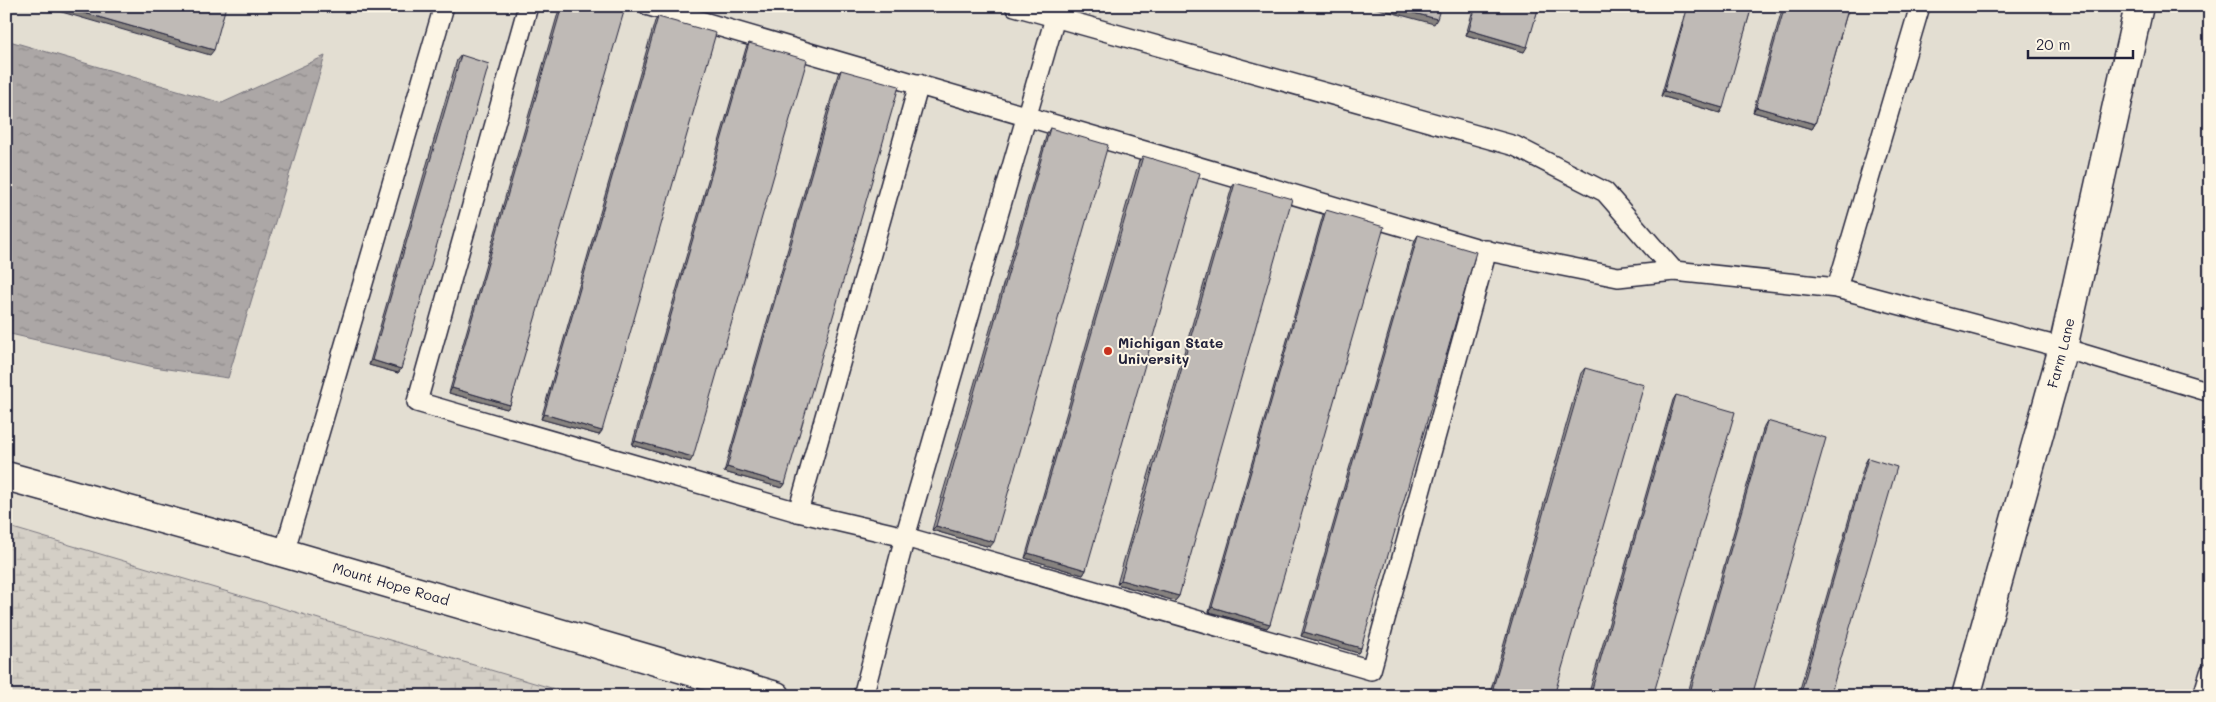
<svg xmlns="http://www.w3.org/2000/svg" width="2216" height="702" font-family="Mali,sans-serif">
	<style>
		.built { fill: #e3ded2 }
		.wetland { fill: url(#wetland-marsh); stroke: #7b7880 }
		.water { fill: url(#water-ripples); stroke: #75727b }
		.lines { fill: none; stroke-linecap: round; stroke-linejoin: round }
		.service-casing { stroke: #22223b; stroke-width: 22 }
		.tertiary-casing { stroke: #22223b; stroke-width: 31 }
		.service { stroke: #fcf5e5; stroke-width: 19 }
		.tertiary { stroke: #fcf5e5; stroke-width: 28 }
		.wall { fill: #a4a09d; stroke: #22223b }
		.shaded-wall { fill: #86827f; stroke: #22223b }
		.building { fill: #bfbab6; stroke: #22223b }
		.poi-dot { fill: #c8321e; stroke: #fcf5e5; stroke-width: 2 }
		.labels { text-anchor: middle; stroke-width: 4; stroke-linejoin: round; paint-order: stroke }
		.poi-label { font-size: 14px; font-weight: bold; fill: #22223b; stroke: #fcf5e5; text-anchor: start }
		.street-label { font-size: 14px; fill: #22223b; stroke: #fcf5e5 }
	</style>
	<defs>
		<pattern id="wetland-marsh" width="20" height="14" patternUnits="userSpaceOnUse" patternTransform="scale(1.25)"><rect width="20" height="14" fill="#d4cfc6"/><path d="M1 5h8M5 5V1M11 12h8M15 12V8" fill="none" stroke="#b6b1ab"/></pattern>
		<pattern id="water-ripples" width="26" height="14" patternUnits="userSpaceOnUse" patternTransform="scale(1.25)"><rect width="26" height="14" fill="#aca7a6"/><path d="M2 4q2-2 4 0t4 0M15 11q2-2 4 0t4 0" fill="none" stroke="#8c8888"/></pattern>
	</defs>
	<rect width="100%" height="100%" fill="#f3edde"/>
	<filter id="ink" filterUnits="userSpaceOnUse"><feTurbulence type="fractalNoise" baseFrequency=".02" numOctaves="2"/><feDisplacementMap in="SourceGraphic" scale="10" xChannelSelector="R" yChannelSelector="G"/><feConvolveMatrix kernelMatrix="1 2 1 2 8 2 1 2 1" color-interpolation-filters="sRGB"/></filter>
	<g filter="url(#ink)">
		<rect class="built" x="6" y="6" width="2204" height="690"/>
		<polygon class="wetland" points="6,526 578,696 6,696"/>
		<polygon class="water" points="6,40 222,103 325,56 228,378 154,367 6,333"/>
		<g class="lines">
			<g class="service-casing">
				<g id="service">
					<polyline points="528,6 417,402 798,512 905,537 1371,670 1487,250"/>
					<polyline points="649,6 1483,250 1618,277 1674,271 1837,288 2063,348 2210,392"/>
					<polyline points="1015,6 1515,146 1605,192 1674,271"/>
					<polyline points="1837,288 1920,6"/>
					<polyline points="798,512 919,84"/>
					<polyline points="284,553 444,6"/>
					<polyline points="863,696 905,537 1055,18"/>
					<polyline points="2203,696 2210,673"/>
				</g>
			</g>
			<g class="tertiary-casing">
				<g id="tertiary">
					<path id="s1" d="M6,476L284,553L776,696"/>
					<path id="s2" d="M1966,696L2063,348L2139,6"/>
				</g>
			</g>
			<use href="#service" class="service"/>
			<use href="#tertiary" class="tertiary"/>
		</g>
		<g class="wall">
			<polygon points="560,6 620,6 510,405 507,409 449,393"/>
			<polygon points="1474,6 1539,6 1524,52 1466,35"/>
			<polygon points="1687,6 1752,6 1720,113 1661,96"/>
			<polygon points="1783,6 1849,6 1815,124 1812,129 1753,112"/>
			<polygon points="658,17 599,435 541,419 655,21"/>
			<polygon points="749,43 690,462 632,445 746,48"/>
			<polygon points="461,55 401,369 398,373 369,365 457,60"/>
			<polygon points="841,70 785,484 782,488 724,472 838,74"/>
			<polygon points="1050,128 990,547 932,530 1047,133"/>
			<polygon points="1143,156 1086,570 1083,575 1025,558 1139,161"/>
			<polygon points="1235,183 1179,596 1175,601 1117,584 1232,187"/>
			<polygon points="1326,210 1270,624 1267,628 1209,612 1323,215"/>
			<polygon points="1418,235 1361,648 1358,653 1301,636 1415,240"/>
			<polygon points="1585,368 1554,696 1499,696 1490,693 1581,373"/>
			<polygon points="1676,395 1653,696 1588,696 1673,400"/>
			<polygon points="1767,421 1752,696 1687,696 1764,426"/>
			<polygon points="1868,458 1830,696 1798,696 1865,463"/>
		</g>
		<g class="shaded-wall">
			<polygon points="41,6 60,6 214,50 210,55"/>
			<polygon points="1377,6 1387,6 1437,19 1434,24 1375,8"/>
			<polygon points="1469,30 1527,47 1524,52 1466,35"/>
			<polygon points="1664,91 1723,108 1720,113 1661,96"/>
			<polygon points="1756,107 1815,124 1812,129 1753,112"/>
			<polygon points="372,360 401,369 398,373 369,365"/>
			<polygon points="452,388 510,405 507,409 449,393"/>
			<polygon points="544,414 602,431 599,435 541,419"/>
			<polygon points="635,441 693,457 690,462 632,445"/>
			<polygon points="727,467 785,484 782,488 724,472"/>
			<polygon points="936,526 994,542 990,547 932,530"/>
			<polygon points="1028,553 1086,570 1083,575 1025,558"/>
			<polygon points="1121,580 1179,596 1175,601 1117,584"/>
			<polygon points="1212,607 1270,624 1267,628 1209,612"/>
			<polygon points="1304,632 1361,648 1358,653 1301,636"/>
			<polygon points="1493,688 1519,696 1499,696 1490,693"/>
		</g>
		<g class="building">
			<polygon points="60,6 226,6 214,50"/>
			<polygon points="562,6 620,6 625,8 510,405 452,388"/>
			<polygon points="1387,6 1441,6 1437,19"/>
			<polygon points="1476,6 1539,6 1527,47 1469,30"/>
			<polygon points="1688,6 1752,6 1723,108 1664,91"/>
			<polygon points="1785,6 1849,6 1815,124 1756,107"/>
			<polygon points="658,17 716,33 602,431 544,414"/>
			<polygon points="749,43 807,60 693,457 635,441"/>
			<polygon points="461,55 489,64 401,369 372,360"/>
			<polygon points="841,70 899,86 785,484 727,467"/>
			<polygon points="1050,128 1108,145 994,542 936,526"/>
			<polygon points="1143,156 1200,173 1086,570 1028,553"/>
			<polygon points="1235,183 1292,199 1179,596 1121,580"/>
			<polygon points="1326,210 1384,227 1270,624 1212,607"/>
			<polygon points="1418,235 1476,252 1361,648 1304,632"/>
			<polygon points="1585,368 1644,385 1554,696 1519,696 1493,688"/>
			<polygon points="1676,395 1735,412 1653,696 1590,696"/>
			<polygon points="1767,421 1826,438 1752,696 1689,696"/>
			<polygon points="1868,458 1897,467 1830,696 1800,696"/>
		</g>
	</g>
	<circle class="poi-dot" cx="1108" cy="351" r="5"/>
	<g class="labels">
		<g class="poi-label">
			<text x="1118" y="348">Michigan State<tspan x="1118" dy="16">University</tspan></text>
		</g>
		<g class="street-label">
			<text dy="5" stroke="none"><textPath href="#s2" startOffset="356">Farm Lane</textPath></text>
			<text dy="5" stroke="none"><textPath href="#s1" startOffset="400">Mount Hope Road</textPath></text>
		</g>
	</g>
	<rect width="2216" height="702" fill="none" stroke="#fcf5e5" stroke-width="25"/>
	<rect x="12" y="12" width="2191" height="677" fill="none" stroke="#22223b" stroke-width="2" filter="url(#ink)"/>
	<path d="M2028 50v8h105v-8" fill="none" stroke="#22223b" stroke-width="2.5"/>
	<text x="2036" y="50" font-size="15" fill="#22223b" stroke="#fcf5e5" stroke-width="4" paint-order="stroke">20 m</text>
</svg>
